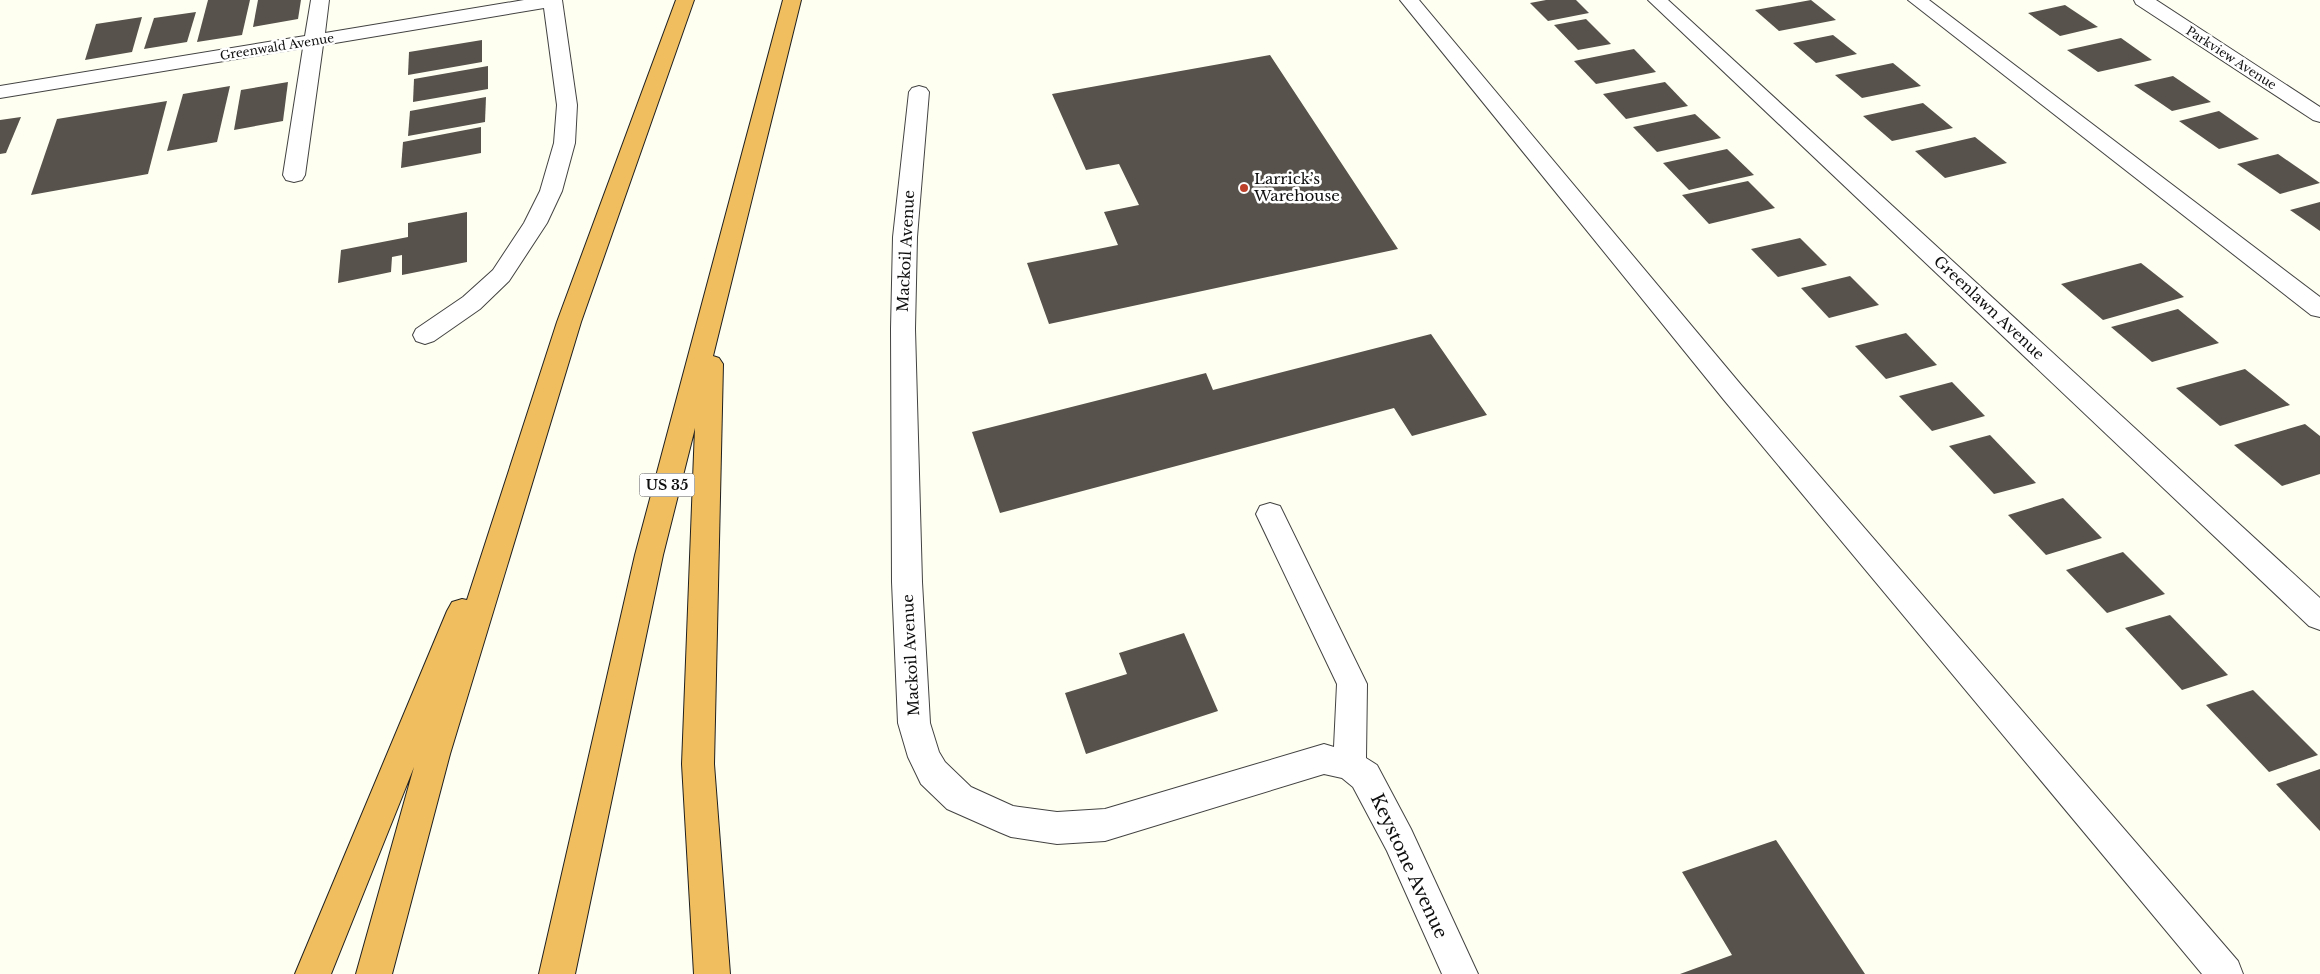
<svg xmlns="http://www.w3.org/2000/svg" width="2320" height="974" font-family="'Libre Baskerville',serif">
	<style>
		.building { fill: #57534c }
		.lines { fill: none; stroke-linecap: round; stroke-linejoin: round }
		.minor-casing { stroke: #424242; stroke-width: 2 }
		.highway-casing { stroke: #202020; stroke-width: 2 }
		.minor { fill: #fff; fill-rule: evenodd }
		.highway { fill: #f0be5e; fill-rule: evenodd }
		.poi-dot { fill: #bc402a; stroke: #fff; stroke-width: 2 }
		.labels { text-anchor: middle; stroke-width: 5; stroke-linejoin: round; paint-order: stroke }
		.far-street-label { font-size: 12px; fill: #0f0f0f; stroke: #fff }
		.shield { fill: #fff; stroke: #575757; stroke-width: 1 }
		.shield-label { font-size: 14px; font-weight: bold; fill: #0f0f0f }
		.poi-label { font-size: 15px; fill: #0f0f0f; stroke: #fff; text-anchor: start }
		.street-label { font-size: 15px; fill: #0f0f0f; stroke: #fff }
		.near-street-label { font-size: 18px; fill: #0f0f0f; stroke: #fff }
	</style>
	<rect width="100%" height="100%" fill="#fffff1"/>
	<g class="building">
		<polygon points="208,0 250,0 242,35 197,42"/>
		<polygon points="258,0 301,0 298,19 253,27"/>
		<polygon points="1546,0 1576,0 1589,13 1548,21 1530,3"/>
		<polygon points="1811,0 1836,20 1779,31 1755,10"/>
		<polygon points="2065,5 2098,27 2060,36 2028,13"/>
		<polygon points="196,12 187,42 144,49 154,18"/>
		<polygon points="142,17 132,52 85,60 96,24"/>
		<polygon points="1586,19 1611,44 1578,50 1554,25"/>
		<polygon points="1833,35 1857,54 1816,63 1793,43"/>
		<polygon points="2121,38 2152,60 2098,72 2067,50"/>
		<polygon points="482,40 482,62 408,75 409,52"/>
		<polygon points="1634,49 1656,72 1596,84 1574,61"/>
		<polygon points="1270,55 1398,249 1049,324 1027,263 1118,245 1104,212 1139,205 1119,164 1086,170 1052,94"/>
		<polygon points="1893,63 1921,86 1862,98 1835,75"/>
		<polygon points="488,66 488,89 413,102 414,79"/>
		<polygon points="2173,76 2211,102 2172,111 2134,85"/>
		<polygon points="288,82 283,121 234,130 241,90"/>
		<polygon points="1665,82 1688,106 1626,119 1603,94"/>
		<polygon points="230,86 217,142 167,151 183,94"/>
		<polygon points="486,97 485,122 408,136 410,111"/>
		<polygon points="167,101 148,174 31,195 57,119"/>
		<polygon points="1923,103 1953,128 1892,141 1863,116"/>
		<polygon points="2219,111 2259,139 2219,149 2179,121"/>
		<polygon points="1695,114 1721,138 1657,152 1633,127"/>
		<polygon points="21,117 6,153 0,154 0,120"/>
		<polygon points="481,127 481,153 401,168 403,142"/>
		<polygon points="1975,137 2007,163 1945,178 1915,151"/>
		<polygon points="1727,149 1754,175 1689,190 1663,163"/>
		<polygon points="2278,154 2320,183 2280,194 2237,164"/>
		<polygon points="1748,181 1775,208 1709,224 1682,195"/>
		<polygon points="2320,202 2320,231 2290,210"/>
		<polygon points="467,212 467,262 402,275 402,255 392,257 391,272 338,283 341,250 408,237 408,223"/>
		<polygon points="1800,238 1827,265 1778,277 1751,249"/>
		<polygon points="2141,263 2184,297 2103,320 2061,284"/>
		<polygon points="1850,276 1879,305 1829,318 1801,288"/>
		<polygon points="2178,309 2219,343 2152,362 2111,327"/>
		<polygon points="1906,333 1937,365 1886,379 1855,346"/>
		<polygon points="1431,334 1487,415 1412,436 1394,408 1000,513 972,432 1206,373 1213,390"/>
		<polygon points="2245,369 2290,405 2220,426 2176,388"/>
		<polygon points="1952,382 1985,416 1932,431 1899,396"/>
		<polygon points="2305,424 2320,436 2320,474 2282,486 2234,445"/>
		<polygon points="1990,435 2036,483 1994,494 1949,446"/>
		<polygon points="2063,498 2102,538 2046,555 2008,515"/>
		<polygon points="2123,552 2165,594 2107,613 2066,570"/>
		<polygon points="2170,615 2228,675 2182,690 2125,628"/>
		<polygon points="1184,633 1218,711 1086,754 1065,693 1127,674 1119,653"/>
		<polygon points="2253,690 2318,755 2269,772 2206,705"/>
		<polygon points="2320,769 2320,831 2276,784"/>
		<polygon points="1776,840 1865,974 1680,974 1732,955 1682,872"/>
	</g>
	<g class="lines">
		<g class="minor-casing">
			<g id="minor">
				<polygon points="311,0 329,0 325,33 524,0 562,0 577,105 575,143 562,191 547,223 509,281 480,309 434,341 425,344 416,341 413,335 416,329 463,297 493,270 524,223 540,191 554,143 557,105 544,8 323,45 305,175 302,180 294,182 286,180 283,175 303,48 0,98 0,86 305,36"/>
				<polygon points="1400,0 1419,0 1742,386 2238,961 2243,974 2202,974 1724,400"/>
				<polygon points="1648,0 1668,0 2320,598 2320,630 2309,626"/>
				<polygon points="1908,0 1929,0 2320,297 2320,317 2311,315"/>
				<polygon points="2134,0 2156,0 2320,107 2320,122 2313,120 2136,4"/>
				<polygon points="919,86 926,88 929,92 917,237 915,329 922,582 930,723 939,752 945,762 971,787 1013,806 1057,812 1105,809 1324,744 1334,747 1337,684 1256,514 1260,506 1270,503 1280,506 1367,684 1366,758 1377,765 1411,829 1478,974 1442,974 1387,851 1353,787 1342,778 1324,774 1105,841 1057,844 1011,837 999,832 947,809 921,784 908,757 898,723 892,582 891,329 893,237 909,92 912,88"/>
			</g>
		</g>
		<g class="highway-casing">
			<g id="highway">
				<polygon points="676,0 694,0 581,322 450,754 392,974 356,974 414,767 331,974 295,974 447,611 452,602 462,599 467,600 557,322"/>
				<polygon points="783,0 801,0 713,356 719,358 723,364 714,764 730,974 694,974 682,764 695,428 663,555 575,974 539,974 635,555"/>
			</g>
		</g>
		<use href="#minor" class="minor"/>
		<use href="#highway" class="highway"/>
	</g>
	<circle class="poi-dot" cx="1244" cy="188" r="5"/>
	<g class="labels">
		<g class="far-street-label">
			<text transform="translate(277 47) rotate(-9)" y="4">Greenwald Avenue</text>
			<text transform="translate(2231 58) rotate(33)" y="4">Parkview Avenue</text>
		</g>
		<rect class="shield" x="639.5" y="473.5" width="55" height="23" rx="4"/>
		<g class="shield-label">
			<text x="667" y="490">US 35</text>
		</g>
		<g class="poi-label">
			<text x="1254" y="184">Larrick’s<tspan x="1254" dy="17">Warehouse</tspan></text>
		</g>
		<g class="street-label">
			<text transform="translate(906 251) rotate(-87)" y="5">Mackoil Avenue</text>
			<text transform="translate(1989 308) rotate(43)" y="5">Greenlawn Avenue</text>
			<text transform="translate(911 655) rotate(-93)" y="5">Mackoil Avenue</text>
		</g>
		<g class="near-street-label">
			<text transform="translate(1409 866) rotate(65)" y="6">Keystone Avenue</text>
		</g>
	</g>
</svg>
